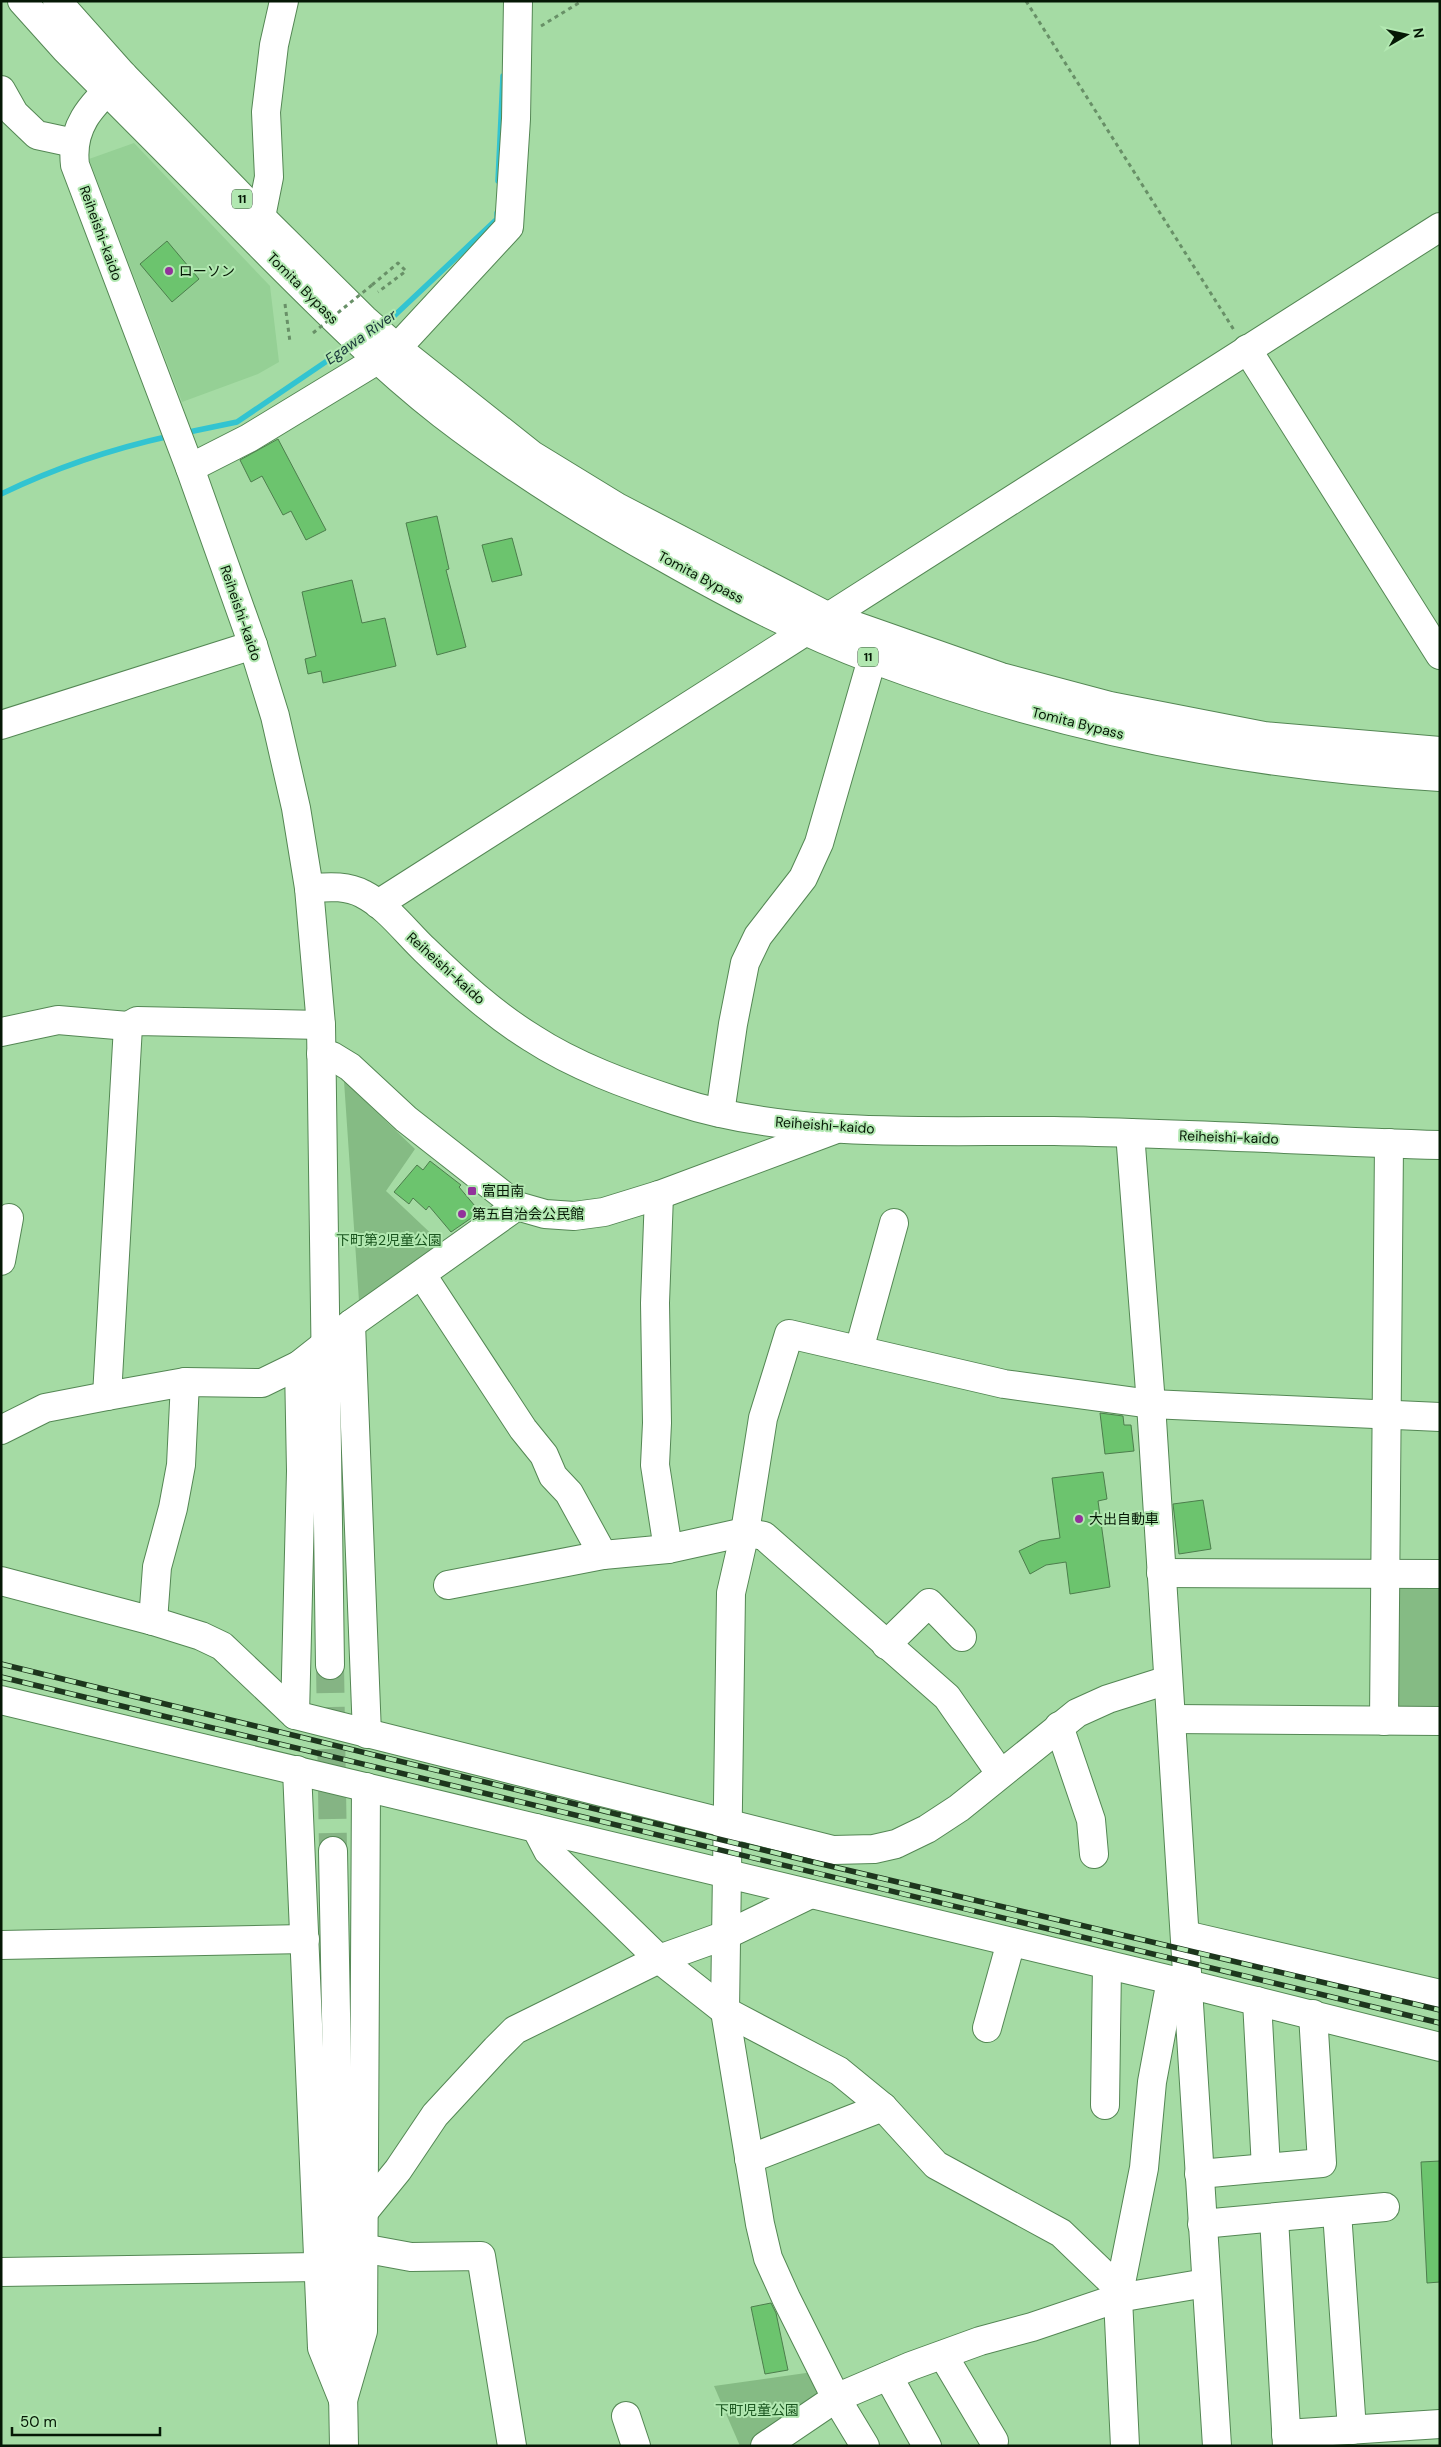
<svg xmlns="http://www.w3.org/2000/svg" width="1441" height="2447" font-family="'DM Sans','Noto Sans JP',sans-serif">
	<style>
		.built { fill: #95d095 }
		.green { fill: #85bb84 }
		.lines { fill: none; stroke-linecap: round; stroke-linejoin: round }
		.stream { stroke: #32c4d1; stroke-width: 5.5 }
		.building { fill: #6cc46e; stroke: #4c7e4c }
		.minor-tunnel { stroke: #85b484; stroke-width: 28; stroke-dasharray: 28 14; stroke-linecap: butt }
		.minor-casing { stroke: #548754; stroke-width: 30 }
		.major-casing { stroke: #548754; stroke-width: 30 }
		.path { stroke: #689067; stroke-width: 3; stroke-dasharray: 4 4; stroke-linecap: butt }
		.minor { stroke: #fff; stroke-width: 28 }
		.major { stroke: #fff; stroke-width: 28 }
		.rail-casing { stroke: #1d361d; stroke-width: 5.5 }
		.rail { stroke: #b2e8b1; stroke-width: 4; stroke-dasharray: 11; stroke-linecap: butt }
		.path-bridge { stroke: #689067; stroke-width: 3; stroke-dasharray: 4 4; stroke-linecap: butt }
		.poi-dot { fill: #92329b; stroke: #b2e8b1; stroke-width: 2 }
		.labels { text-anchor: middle; stroke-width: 4; stroke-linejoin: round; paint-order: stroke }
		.shield { fill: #b2e8b1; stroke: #395639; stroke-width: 1 }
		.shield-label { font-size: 12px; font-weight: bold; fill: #051805 }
		.street-label { font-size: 14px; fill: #051805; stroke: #b2e8b1 }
		.poi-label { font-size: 14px; fill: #051805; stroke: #b2e8b1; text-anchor: start }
		.park-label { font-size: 14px; fill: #1a561f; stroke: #b2e8b1 }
		.water-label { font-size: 15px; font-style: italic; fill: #19373a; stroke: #b2e8b1 }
	</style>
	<rect width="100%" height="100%" fill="#a5dba4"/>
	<polygon class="built" points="134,143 270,286 279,362 258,374 182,402 89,159"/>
	<g class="green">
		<polygon points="344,1081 415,1149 386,1191 440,1242 414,1263 359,1301"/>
		<polygon points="1395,1580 1440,1581 1440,1709 1394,1709"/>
		<polygon points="813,2372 822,2403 756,2446 740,2446 714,2386"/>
	</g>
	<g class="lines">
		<g class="stream">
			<polyline points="498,181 503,76"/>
			<polyline points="380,325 394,316 497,219 497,213"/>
			<polyline points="184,433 237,422 352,344"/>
			<path d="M1,494C55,468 111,449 170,436"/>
		</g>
	</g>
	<g class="building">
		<polygon points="167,241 199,279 172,302 140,264"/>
		<polygon points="278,439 326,530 306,540 291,511 283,515 262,476 251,482 240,460"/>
		<polygon points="437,516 449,569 446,570 466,647 437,655 406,523"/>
		<polygon points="512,538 522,575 492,582 482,545"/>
		<polygon points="352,580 362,623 385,618 396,666 323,683 321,671 308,674 305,659 316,656 302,592"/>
		<polygon points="430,1161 461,1185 459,1187 480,1212 451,1232 429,1206 426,1210 413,1198 409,1204 394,1192 417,1165 423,1170"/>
		<polygon points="1100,1413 1123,1416 1124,1425 1131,1425 1134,1451 1105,1454"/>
		<polygon points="1103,1472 1107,1499 1098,1501 1110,1587 1070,1594 1066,1562 1046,1565 1030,1574 1019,1551 1040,1541 1060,1538 1052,1478"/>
		<polygon points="1203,1500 1211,1549 1179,1554 1173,1504"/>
		<polygon points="1440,2161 1440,2282 1427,2283 1421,2162"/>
		<polygon points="771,2303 776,2313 788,2370 765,2374 751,2307"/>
	</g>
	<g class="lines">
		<polyline class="minor-tunnel" points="330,1665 333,1851"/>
		<g class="minor-casing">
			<g id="minor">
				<path d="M123,75C95,103 70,123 75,165L190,468L253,645L275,716L296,808L309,888L321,1025L330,1665"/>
				<polyline points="1,90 14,113 37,135 74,143"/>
				<polyline points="261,217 269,177 266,112 274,45 284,1"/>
				<polyline points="1247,349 1440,655"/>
				<polyline points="190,468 249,438 397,348 509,227 516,119 518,1"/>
				<polyline points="1,725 253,645"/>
				<path d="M309,888C328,887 346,885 363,894C387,906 406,932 425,950C458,982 493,1014 532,1038C575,1066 627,1085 676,1101C790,1139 933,1130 1054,1131C1182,1133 1311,1141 1440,1145"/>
				<polyline points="378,904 1440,227"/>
				<polyline points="1,1032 58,1020 128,1026 137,1021 321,1025"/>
				<polyline points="321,1054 332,1056 350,1067 406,1119 517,1206 545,1214 574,1216 604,1212 659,1195 834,1130"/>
				<polyline points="720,1113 733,1024 745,963 758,936 803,878 819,843 872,659"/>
				<polyline points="1130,1133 1151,1404 1217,2446"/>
				<polyline points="659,1195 655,1303 657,1423 655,1465 668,1549 745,1532 764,1536 947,1697 1000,1773"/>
				<polyline points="1,1261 9,1218"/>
				<polyline points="422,1275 523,1429 544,1455 553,1476 569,1493 603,1555"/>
				<polyline points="351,1324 367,1734"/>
				<polyline points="859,1350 894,1223"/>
				<polyline points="107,1396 128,1026"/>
				<polyline points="1,1430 45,1408 107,1396 185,1382 262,1383 299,1365 351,1324 517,1206"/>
				<polyline points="1161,1573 1440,1574"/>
				<polyline points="1,1581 153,1621 201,1636 222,1646 295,1715 833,1850 874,1849 896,1844 927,1829 959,1808 1077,1713 1108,1699 1168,1680"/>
				<polyline points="448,1585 603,1555 668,1549"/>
				<polyline points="153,1621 157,1567 173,1508 181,1465 185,1382"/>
				<polyline points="886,1645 929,1603 962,1637"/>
				<polyline points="1,1700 1188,1984 1440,2047"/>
				<polyline points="295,1715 301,1471 299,1365"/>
				<polyline points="1171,1719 1440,1721"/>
				<polyline points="1384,1721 1389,1143"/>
				<polyline points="1059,1726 1091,1820 1094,1854"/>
				<polyline points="297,1770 322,2348 343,2400"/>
				<polyline points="536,1828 548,1851 659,1959 725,2011 839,2071 883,2107 936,2165 1061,2233 1112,2282 1118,2298"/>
				<polyline points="333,1851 344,2446"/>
				<polyline points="1185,1935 1440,1994"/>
				<polyline points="1,1945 305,1939"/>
				<polyline points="1257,2001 1266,2168"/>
				<polyline points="987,2028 1011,1942"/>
				<polyline points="1105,2105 1107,1965"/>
				<polyline points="749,2159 883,2107"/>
				<polyline points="1199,2174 1322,2163 1313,2014"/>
				<polyline points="1337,2212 1352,2430"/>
				<polyline points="363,2213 398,2170 435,2115 496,2049 515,2030 659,1959 726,1935 811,1894"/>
				<polyline points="1274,2218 1287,2446"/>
				<polyline points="1202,2224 1385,2207"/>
				<polyline points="362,2248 411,2257 481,2256 512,2446"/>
				<polyline points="1,2272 318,2267"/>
				<polyline points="943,2355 994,2441"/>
				<polyline points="888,2376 927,2446"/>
				<polyline points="343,2400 363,2331 366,1787"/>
				<polyline points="626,2416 636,2446"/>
				<polyline points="1286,2434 1440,2424"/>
				<polyline points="765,2446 836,2398 911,2366 980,2341 1032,2327 1118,2298 1206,2283"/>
				<polyline points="865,2446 836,2398 786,2298 768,2258 760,2224 725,2011 731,1593 745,1532 763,1418 789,1334 1004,1384 1151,1404 1440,1417"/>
				<polyline points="1125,2446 1118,2298 1144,2168 1152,2082 1171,1980"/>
			</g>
		</g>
		<g class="major-casing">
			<g id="major">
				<path d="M22,1L66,50C130,115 195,179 259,244C318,303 376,362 442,414C512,468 587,515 665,558C732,596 802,633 875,660C1057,728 1246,766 1440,777"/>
				<polyline points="57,1 123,75 261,217 364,319 397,348 532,455 617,507 827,616 1001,677 1110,706 1264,736 1440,751"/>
			</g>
		</g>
		<g class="path">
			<polyline points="1026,1 1234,330"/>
			<polyline points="541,26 582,1"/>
			<polyline points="372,285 398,263 406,271 378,292"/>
			<polyline points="285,304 290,342"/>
		</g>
		<use href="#minor" class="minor"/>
		<use href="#major" class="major"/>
		<g class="rail-casing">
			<g id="rail">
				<polyline points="1,1664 813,1862 1440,2010"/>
				<polyline points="1,1677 1440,2023"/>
			</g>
		</g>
		<use href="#rail" class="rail"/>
		<polyline class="path-bridge" points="313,333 372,285"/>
	</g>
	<g class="poi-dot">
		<circle cx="169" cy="271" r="5"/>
		<rect x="467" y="1186" width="10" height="10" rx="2.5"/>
		<circle cx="462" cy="1214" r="5"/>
		<circle cx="1079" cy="1519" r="5"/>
	</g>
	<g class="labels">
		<g class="shield">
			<rect x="232" y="189.5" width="20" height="19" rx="4"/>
			<rect x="858" y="647.5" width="20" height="19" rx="4"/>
		</g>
		<g class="shield-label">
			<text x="242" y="203">11</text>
			<text x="868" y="661">11</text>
		</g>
		<g class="street-label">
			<text transform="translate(101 233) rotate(70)" y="5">Reiheishi-kaido</text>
			<text transform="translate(303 288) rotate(45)" y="5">Tomita Bypass</text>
			<text transform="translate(701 577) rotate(28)" y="5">Tomita Bypass</text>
			<text transform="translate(241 613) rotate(71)" y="5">Reiheishi-kaido</text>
			<text transform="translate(1078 723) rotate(14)" y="5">Tomita Bypass</text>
			<text transform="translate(446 968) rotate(42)" y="5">Reiheishi-kaido</text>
			<text transform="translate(825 1125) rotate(4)" y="5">Reiheishi-kaido</text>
			<text transform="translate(1229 1137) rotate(2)" y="5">Reiheishi-kaido</text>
		</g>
		<g class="poi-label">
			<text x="179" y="276">ローソン</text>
			<text x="482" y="1196">富田南</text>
			<text x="472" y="1219">第五自治会公民館</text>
			<text x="1089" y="1524">大出自動車</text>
		</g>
		<g class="park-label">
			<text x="389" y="1245">下町第2児童公園</text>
			<text x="757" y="2415">下町児童公園</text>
		</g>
		<g class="water-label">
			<text transform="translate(361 337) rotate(-35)" y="5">Egawa River</text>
		</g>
	</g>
	<rect width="1441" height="2447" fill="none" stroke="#051805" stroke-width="5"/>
	<g transform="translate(1406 35) rotate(81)" stroke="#b2e8b1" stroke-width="4" paint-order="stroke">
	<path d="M0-4L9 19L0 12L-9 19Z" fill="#051805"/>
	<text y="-8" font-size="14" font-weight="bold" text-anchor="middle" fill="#051805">N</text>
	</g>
	<path d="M12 2427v8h148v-8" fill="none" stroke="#051805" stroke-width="2.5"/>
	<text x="20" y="2427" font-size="15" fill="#051805" stroke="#b2e8b1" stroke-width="4" paint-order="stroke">50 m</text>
</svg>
